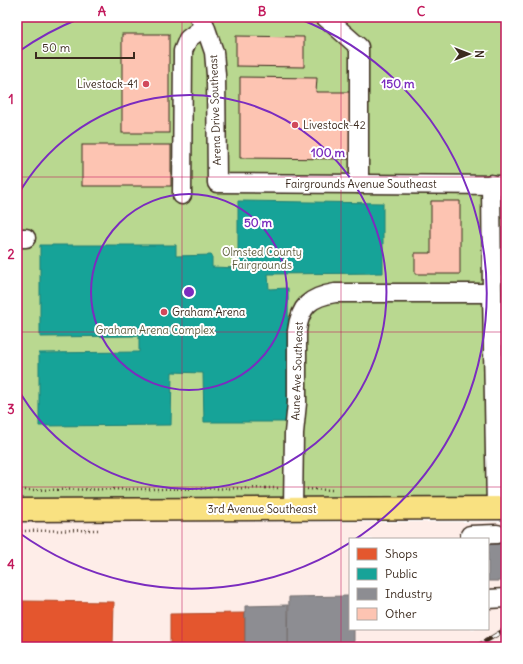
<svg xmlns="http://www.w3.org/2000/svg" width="523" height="664" font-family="Delius,sans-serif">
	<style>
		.built { fill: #feede8; fill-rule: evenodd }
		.green { fill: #b9d890; stroke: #7a8157 }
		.shops { fill: #e4572e; stroke: #b14a29 }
		.public { fill: #17a398; stroke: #227f73 }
		.industry { fill: #8d8d92; stroke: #746f6f }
		.building { fill: #fdc4b2; stroke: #3b2a1e }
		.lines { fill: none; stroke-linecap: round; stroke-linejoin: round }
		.minor-casing { stroke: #3b2a1e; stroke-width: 21 }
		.major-casing { stroke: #3b2a1e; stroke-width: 25 }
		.path { stroke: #3b2a1e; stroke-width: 2.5; stroke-dasharray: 1 3; stroke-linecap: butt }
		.minor { stroke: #fff; stroke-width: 18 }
		.major { stroke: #f9e181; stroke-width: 22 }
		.rail-casing { stroke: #3b2a1e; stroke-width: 4.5 }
		.rail { stroke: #fff; stroke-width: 3; stroke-dasharray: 9; stroke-linecap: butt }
		.grid { fill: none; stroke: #c2185b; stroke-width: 1; stroke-opacity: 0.55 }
		.ring { fill: none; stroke: #7b2cbf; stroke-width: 2 }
		.poi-dot { fill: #d1495b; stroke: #fff; stroke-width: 1.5 }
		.labels { text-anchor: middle; stroke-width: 4; stroke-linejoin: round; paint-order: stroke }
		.poi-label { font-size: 11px; fill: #3b2a1e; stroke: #fff; text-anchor: start }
		.street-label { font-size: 11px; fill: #3b2a1e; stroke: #fff }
		.park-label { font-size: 11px; fill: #615e40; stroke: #fff }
		.centre { fill: #7b2cbf; stroke: #fff; stroke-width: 2 }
		.ring-label { font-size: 12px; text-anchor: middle; font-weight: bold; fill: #7b2cbf; stroke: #fff; stroke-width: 4; stroke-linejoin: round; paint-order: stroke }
		.neatline { fill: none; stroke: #c2185b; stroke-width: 1.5 }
		.grid-label { font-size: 13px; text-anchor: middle; font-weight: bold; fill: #c2185b }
	</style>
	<rect width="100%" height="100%" fill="#fff"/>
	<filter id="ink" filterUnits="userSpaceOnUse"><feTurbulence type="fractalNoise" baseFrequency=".025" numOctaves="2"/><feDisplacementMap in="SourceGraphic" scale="8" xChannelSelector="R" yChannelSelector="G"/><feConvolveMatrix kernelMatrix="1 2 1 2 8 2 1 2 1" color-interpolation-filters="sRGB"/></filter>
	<g filter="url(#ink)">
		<path class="built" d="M17,522H506V647H17ZM350,539H488V629H350Z"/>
		<polygon class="green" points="17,17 506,17 506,501 17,500"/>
		<g class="shops">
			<polygon points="23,601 114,602 113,647 22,647"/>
			<polygon points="245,613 245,647 170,647 170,614"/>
		</g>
		<polygon class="public" points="238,201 383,203 383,273 268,274 269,289 288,288 289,422 204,422 203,373 172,372 171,425 39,426 39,353 139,352 139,336 40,337 40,245 176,245 176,256 212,255 212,267 238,268"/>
		<g class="industry">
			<polygon points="506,539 506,581 488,581 488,540"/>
			<polygon points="350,596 350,629 354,629 354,647 288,647 289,597"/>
			<polygon points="288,605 288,647 245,647 245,606"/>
		</g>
		<g class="building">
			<rect x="122" y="34" width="47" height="99"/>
			<polygon points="236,36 304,37 304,67 236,66"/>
			<polygon points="240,77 317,78 316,92 351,92 350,159 240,158"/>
			<rect x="82" y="145" width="89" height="41"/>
			<polygon points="431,201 460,201 460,274 415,274 415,253 431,253"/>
		</g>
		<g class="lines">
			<g class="minor-casing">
				<g id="minor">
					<polyline points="199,17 205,26 214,52 216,75 217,183 506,185"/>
					<polyline points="325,17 359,47 359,184"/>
					<polyline points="491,184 492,293 496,508"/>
					<polyline points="182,195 183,51 188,39 205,26"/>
					<polyline points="17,238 26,238"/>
					<path d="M293,509L294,433L297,403V331C300,306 310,297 335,293H492"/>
					<polyline points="470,539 470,535 497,534"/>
					<polyline points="488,599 506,598"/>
				</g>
			</g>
			<g class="major-casing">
				<polyline id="major" points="17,510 506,508"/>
			</g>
			<g class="path">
				<polyline points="307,489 332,490"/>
				<polyline points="17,490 278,488"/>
				<polyline points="17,531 98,530"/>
			</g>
			<use href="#minor" class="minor"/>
			<use href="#major" class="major"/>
			<g class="rail-casing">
				<polyline id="rail" points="476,647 506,629"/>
			</g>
			<use href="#rail" class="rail"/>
		</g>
	</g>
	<path class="grid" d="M182,17V647M341,17V647M17,177H506M17,332H506M17,487H506"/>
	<g class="ring">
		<circle cx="189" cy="292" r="98"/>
		<path d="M18 195A197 197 0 1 1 18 389"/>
		<path d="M18 52A295 295 0 0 1 81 18M297 18A295 295 0 1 1 18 532"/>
	</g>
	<g class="poi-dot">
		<circle cx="146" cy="84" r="4"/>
		<circle cx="295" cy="125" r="4"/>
		<circle cx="164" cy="312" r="4"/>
	</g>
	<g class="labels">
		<g class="poi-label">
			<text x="138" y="88" text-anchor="end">Livestock-41</text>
			<text x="303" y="129">Livestock-42</text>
			<text x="172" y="316">Graham Arena</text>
		</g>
		<g class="street-label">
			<text transform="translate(215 110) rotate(-92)" y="4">Arena Drive Southeast</text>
			<text x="361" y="188">Fairgrounds Avenue Southeast</text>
			<text transform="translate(297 371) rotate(-88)" y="4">Aune Ave Southeast</text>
			<text x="262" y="513">3rd Avenue Southeast</text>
		</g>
		<g class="park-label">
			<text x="262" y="256">Olmsted County<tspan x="262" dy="13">Fairgrounds</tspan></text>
			<text x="155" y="334">Graham Arena Complex</text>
		</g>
	</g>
	<circle cx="189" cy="292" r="6" class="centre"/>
	<g class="ring-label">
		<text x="398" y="88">150 m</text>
		<text x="328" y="157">100 m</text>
		<text x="258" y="227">50 m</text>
	</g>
	<rect width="523" height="664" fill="none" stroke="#fff" stroke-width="44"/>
	<rect x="349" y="538" width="140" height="92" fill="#ffffff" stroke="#b1aaa5"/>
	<rect x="357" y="548" width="20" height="12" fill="#e4572e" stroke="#b1aaa5"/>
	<text x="385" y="558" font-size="12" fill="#3b2a1e">Shops</text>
	<rect x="357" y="568" width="20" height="12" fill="#17a398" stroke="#b1aaa5"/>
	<text x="385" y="578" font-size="12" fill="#3b2a1e">Public</text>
	<rect x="357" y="588" width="20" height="12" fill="#8d8d92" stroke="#b1aaa5"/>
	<text x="385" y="598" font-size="12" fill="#3b2a1e">Industry</text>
	<rect x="357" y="608" width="20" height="12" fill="#fdc4b2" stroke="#b1aaa5"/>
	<text x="385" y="618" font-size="12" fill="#3b2a1e">Other</text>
	<g transform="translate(469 54) rotate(90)" stroke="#ffffff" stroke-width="3" paint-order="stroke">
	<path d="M0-3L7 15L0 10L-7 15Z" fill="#3b2a1e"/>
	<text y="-6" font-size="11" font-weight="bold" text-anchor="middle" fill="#3b2a1e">N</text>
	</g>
	<path d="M36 52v6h98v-6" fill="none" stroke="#3b2a1e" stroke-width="2"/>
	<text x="42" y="52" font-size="12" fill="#3b2a1e" stroke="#ffffff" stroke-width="3" paint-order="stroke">50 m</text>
	<rect x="22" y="22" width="479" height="620" class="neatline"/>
	<g class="grid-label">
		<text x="102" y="16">A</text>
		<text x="262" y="16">B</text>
		<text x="421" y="16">C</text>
		<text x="11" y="104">1</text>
		<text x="11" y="259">2</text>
		<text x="11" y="414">3</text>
		<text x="11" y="569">4</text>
	</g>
</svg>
